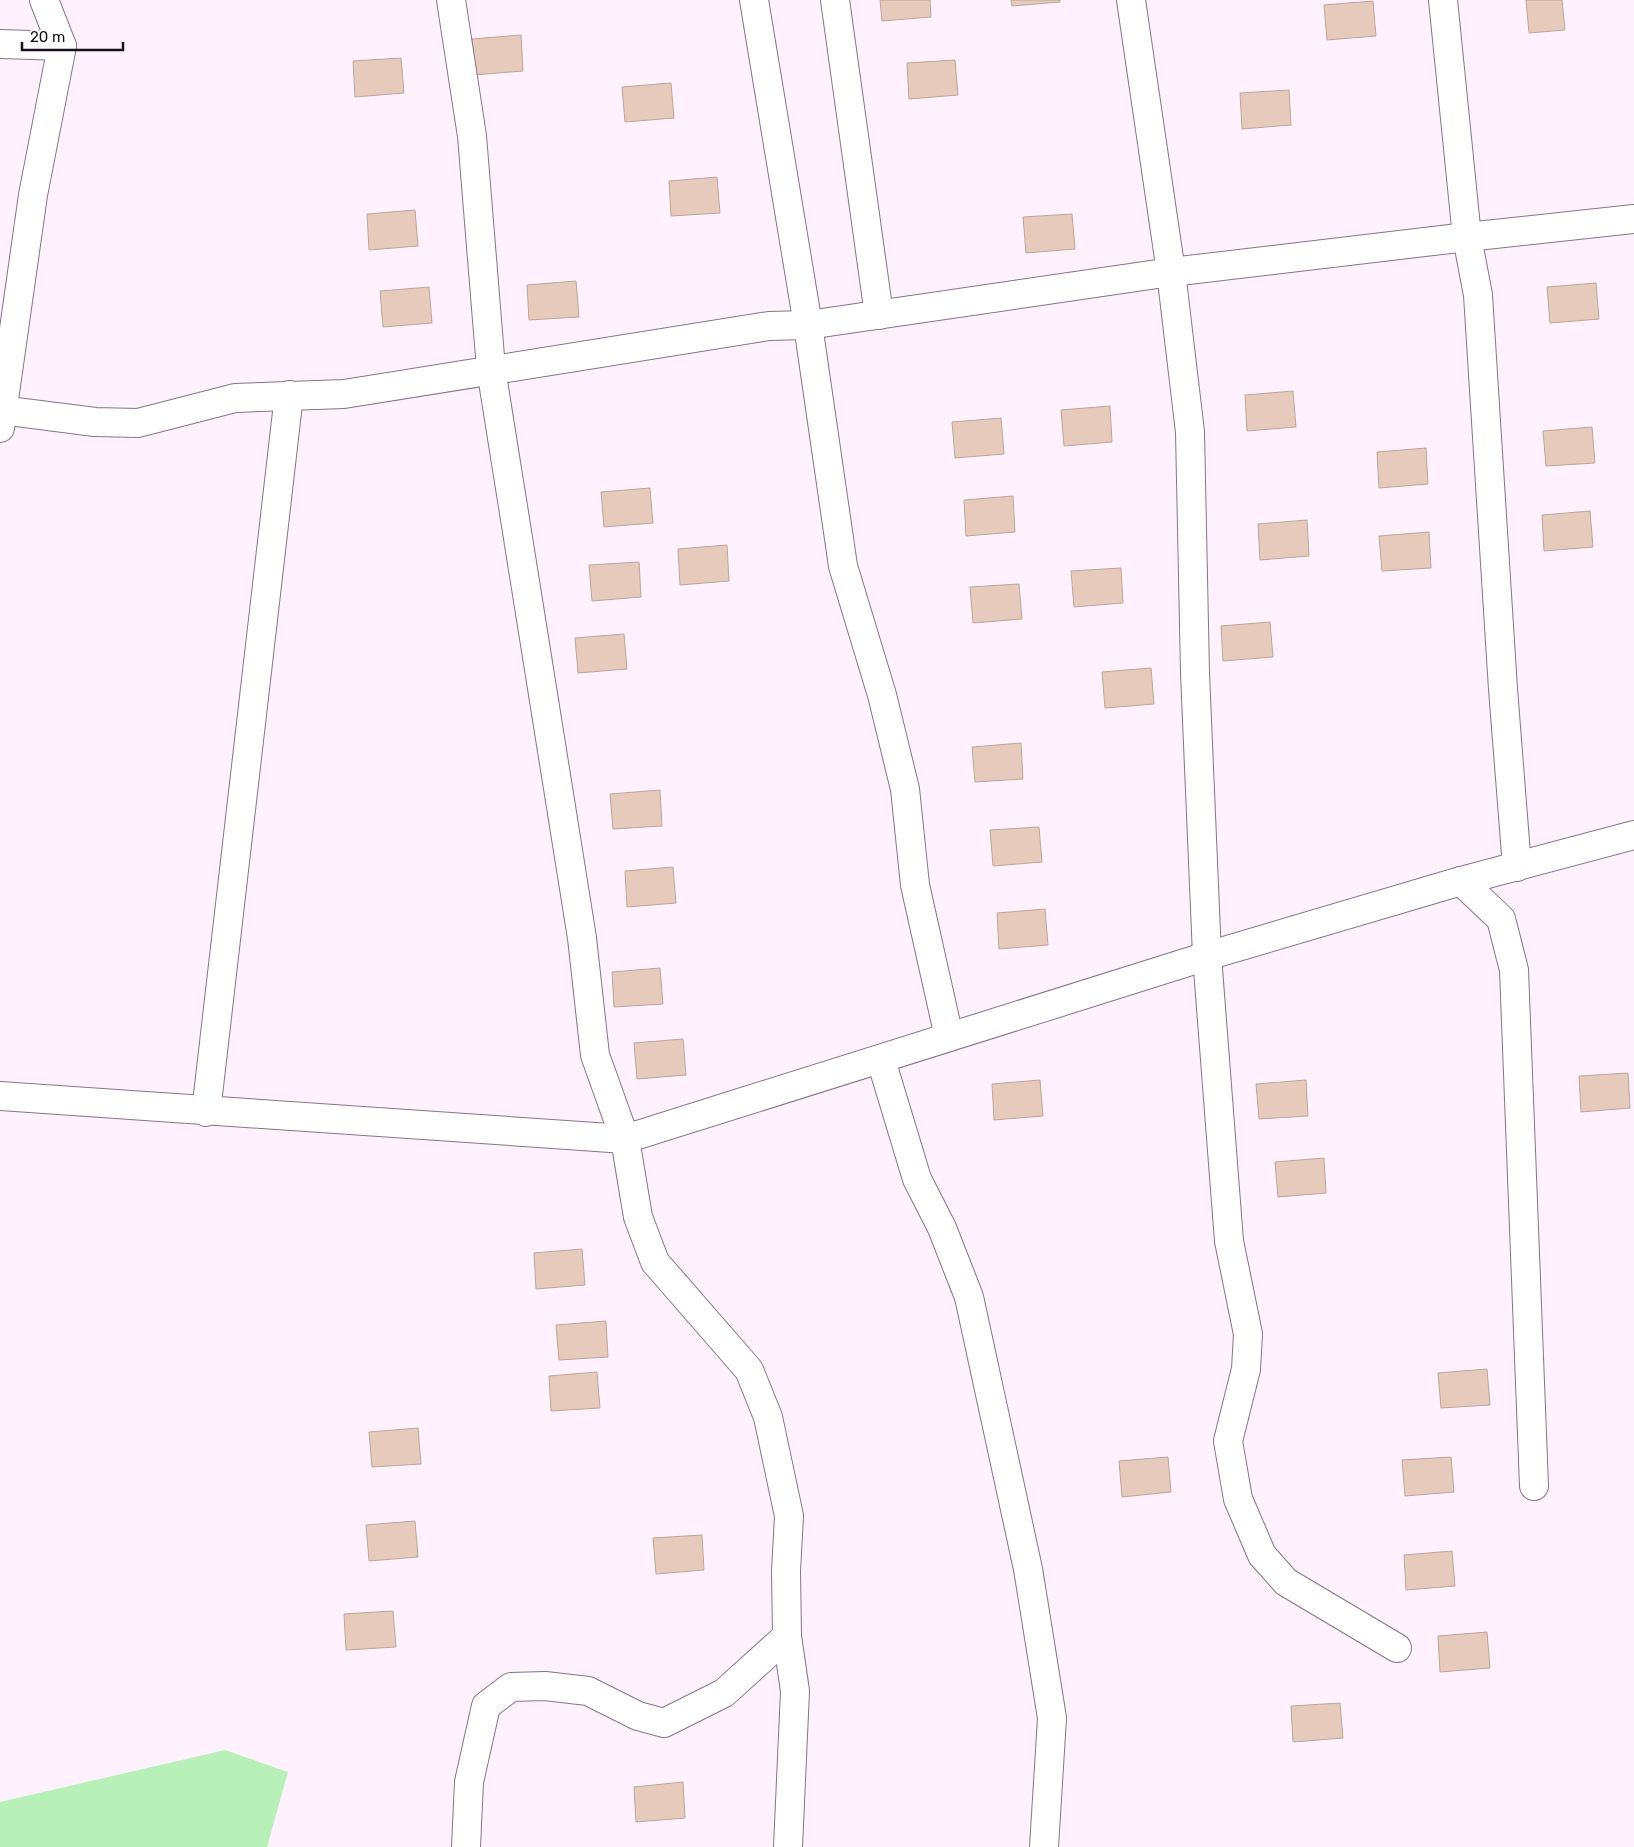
<svg xmlns="http://www.w3.org/2000/svg" width="1634" height="1847" font-family="Rubik,sans-serif">
	<style>
		.green { fill: #b9f0ba }
		.building { fill: #e6cabc; stroke: #c0a598 }
		.lines { fill: none; stroke-linecap: round; stroke-linejoin: round }
		.minor-casing { stroke: #887487; stroke-width: 30 }
		.minor { stroke: #fff; stroke-width: 28 }
	</style>
	<rect width="100%" height="100%" fill="#fff1fe"/>
	<polygon class="green" points="225,1750 288,1772 267,1847 0,1847 0,1802"/>
	<g class="building">
		<polygon points="880,0 930,0 931,17 882,21"/>
		<polygon points="1011,0 1060,0 1060,2 1012,6"/>
		<polygon points="1526,0 1562,0 1565,30 1529,33"/>
		<polygon points="1373,1 1376,36 1327,40 1324,5"/>
		<polygon points="521,35 523,71 474,75 472,39"/>
		<polygon points="401,58 404,93 355,97 353,61"/>
		<polygon points="955,60 958,95 909,99 907,63"/>
		<polygon points="671,83 674,118 625,122 622,87"/>
		<polygon points="1289,90 1291,125 1242,129 1240,93"/>
		<polygon points="717,177 720,213 671,216 669,181"/>
		<polygon points="415,210 418,246 369,250 367,214"/>
		<polygon points="1072,214 1075,249 1026,253 1023,217"/>
		<polygon points="576,281 579,317 529,320 527,285"/>
		<polygon points="1596,283 1599,319 1550,323 1547,287"/>
		<polygon points="429,287 432,323 383,327 380,291"/>
		<polygon points="1293,391 1296,427 1247,431 1245,395"/>
		<polygon points="1110,406 1112,442 1064,446 1061,410"/>
		<polygon points="1001,418 1004,454 955,458 952,422"/>
		<polygon points="1592,427 1595,463 1546,466 1543,431"/>
		<polygon points="1426,448 1428,484 1379,488 1377,452"/>
		<polygon points="650,488 653,523 604,527 601,492"/>
		<polygon points="1013,496 1015,532 966,536 964,500"/>
		<polygon points="1590,511 1593,547 1544,551 1542,515"/>
		<polygon points="1307,520 1309,556 1260,560 1258,524"/>
		<polygon points="1429,532 1431,568 1382,571 1379,536"/>
		<polygon points="727,545 729,581 680,585 678,549"/>
		<polygon points="639,562 641,597 592,601 589,565"/>
		<polygon points="1121,568 1123,603 1074,607 1071,571"/>
		<polygon points="1019,584 1022,619 973,623 970,587"/>
		<polygon points="1270,622 1273,657 1223,661 1221,626"/>
		<polygon points="624,634 627,669 578,673 575,638"/>
		<polygon points="1151,668 1154,704 1105,708 1102,672"/>
		<polygon points="1021,743 1023,779 975,782 972,747"/>
		<polygon points="660,790 662,826 613,829 610,794"/>
		<polygon points="1039,827 1042,862 993,866 990,830"/>
		<polygon points="673,867 676,903 627,907 625,871"/>
		<polygon points="1045,909 1048,945 999,949 997,913"/>
		<polygon points="660,968 663,1004 614,1007 612,972"/>
		<polygon points="683,1039 686,1075 637,1079 634,1043"/>
		<polygon points="1628,1073 1630,1108 1581,1112 1579,1076"/>
		<polygon points="1040,1080 1043,1116 994,1120 992,1084"/>
		<polygon points="1306,1080 1308,1116 1259,1119 1256,1084"/>
		<polygon points="1324,1158 1326,1193 1278,1197 1275,1162"/>
		<polygon points="582,1249 585,1285 536,1289 534,1253"/>
		<polygon points="606,1321 608,1357 559,1360 556,1325"/>
		<polygon points="1487,1369 1490,1405 1441,1408 1438,1373"/>
		<polygon points="597,1372 600,1408 551,1411 549,1376"/>
		<polygon points="418,1428 421,1464 372,1467 369,1432"/>
		<polygon points="1168,1457 1171,1492 1122,1497 1119,1461"/>
		<polygon points="1451,1457 1454,1492 1405,1496 1402,1460"/>
		<polygon points="415,1521 418,1557 369,1561 366,1525"/>
		<polygon points="702,1535 704,1570 656,1574 653,1538"/>
		<polygon points="1452,1551 1455,1586 1406,1590 1404,1555"/>
		<polygon points="393,1611 396,1647 346,1650 344,1614"/>
		<polygon points="1487,1632 1490,1668 1440,1672 1438,1636"/>
		<polygon points="1340,1703 1343,1738 1293,1742 1291,1706"/>
		<polygon points="683,1782 685,1818 636,1822 634,1787"/>
	</g>
	<g class="lines">
		<g class="minor-casing">
			<g id="minor">
				<polyline points="451,0 472,136 491,369 582,938 595,1055 625,1139 638,1217 655,1262 749,1370 768,1417 789,1516 786,1571 787,1636 795,1691 788,1847"/>
				<polyline points="754,0 808,325 843,566 882,695 905,789 915,885 949,1037"/>
				<polyline points="835,0 879,315"/>
				<polyline points="1131,0 1171,272 1190,432 1195,673 1207,956 1229,1241 1248,1334 1246,1369 1228,1441 1238,1499 1262,1555 1286,1582 1397,1648"/>
				<polyline points="1443,0 1467,237 1478,295 1503,689 1517,867"/>
				<polyline points="0,44 62,46"/>
				<polyline points="0,410 95,422 138,423 235,398 344,394 769,326 808,325 1171,272 1467,237 1634,219"/>
				<polyline points="0,428 33,195 62,46 44,0"/>
				<polyline points="1461,881 1501,919 1514,970 1534,1486"/>
				<polyline points="881,1060 917,1179 942,1228 969,1297 1028,1569 1052,1718 1044,1847"/>
				<polyline points="0,1096 625,1139 1207,956 1461,881 1634,835"/>
				<polyline points="206,1112 289,395"/>
				<polyline points="466,1847 469,1782 486,1706 511,1687 545,1686 588,1691 638,1716 664,1723 724,1693 787,1636"/>
			</g>
		</g>
		<use href="#minor" class="minor"/>
	</g>
	<path d="M22 42v8h101v-8" fill="none" stroke="#171017" stroke-width="2.5"/>
	<text x="30" y="42" font-size="15" fill="#171017" stroke="#ffffff" stroke-width="4" paint-order="stroke">20 m</text>
</svg>
